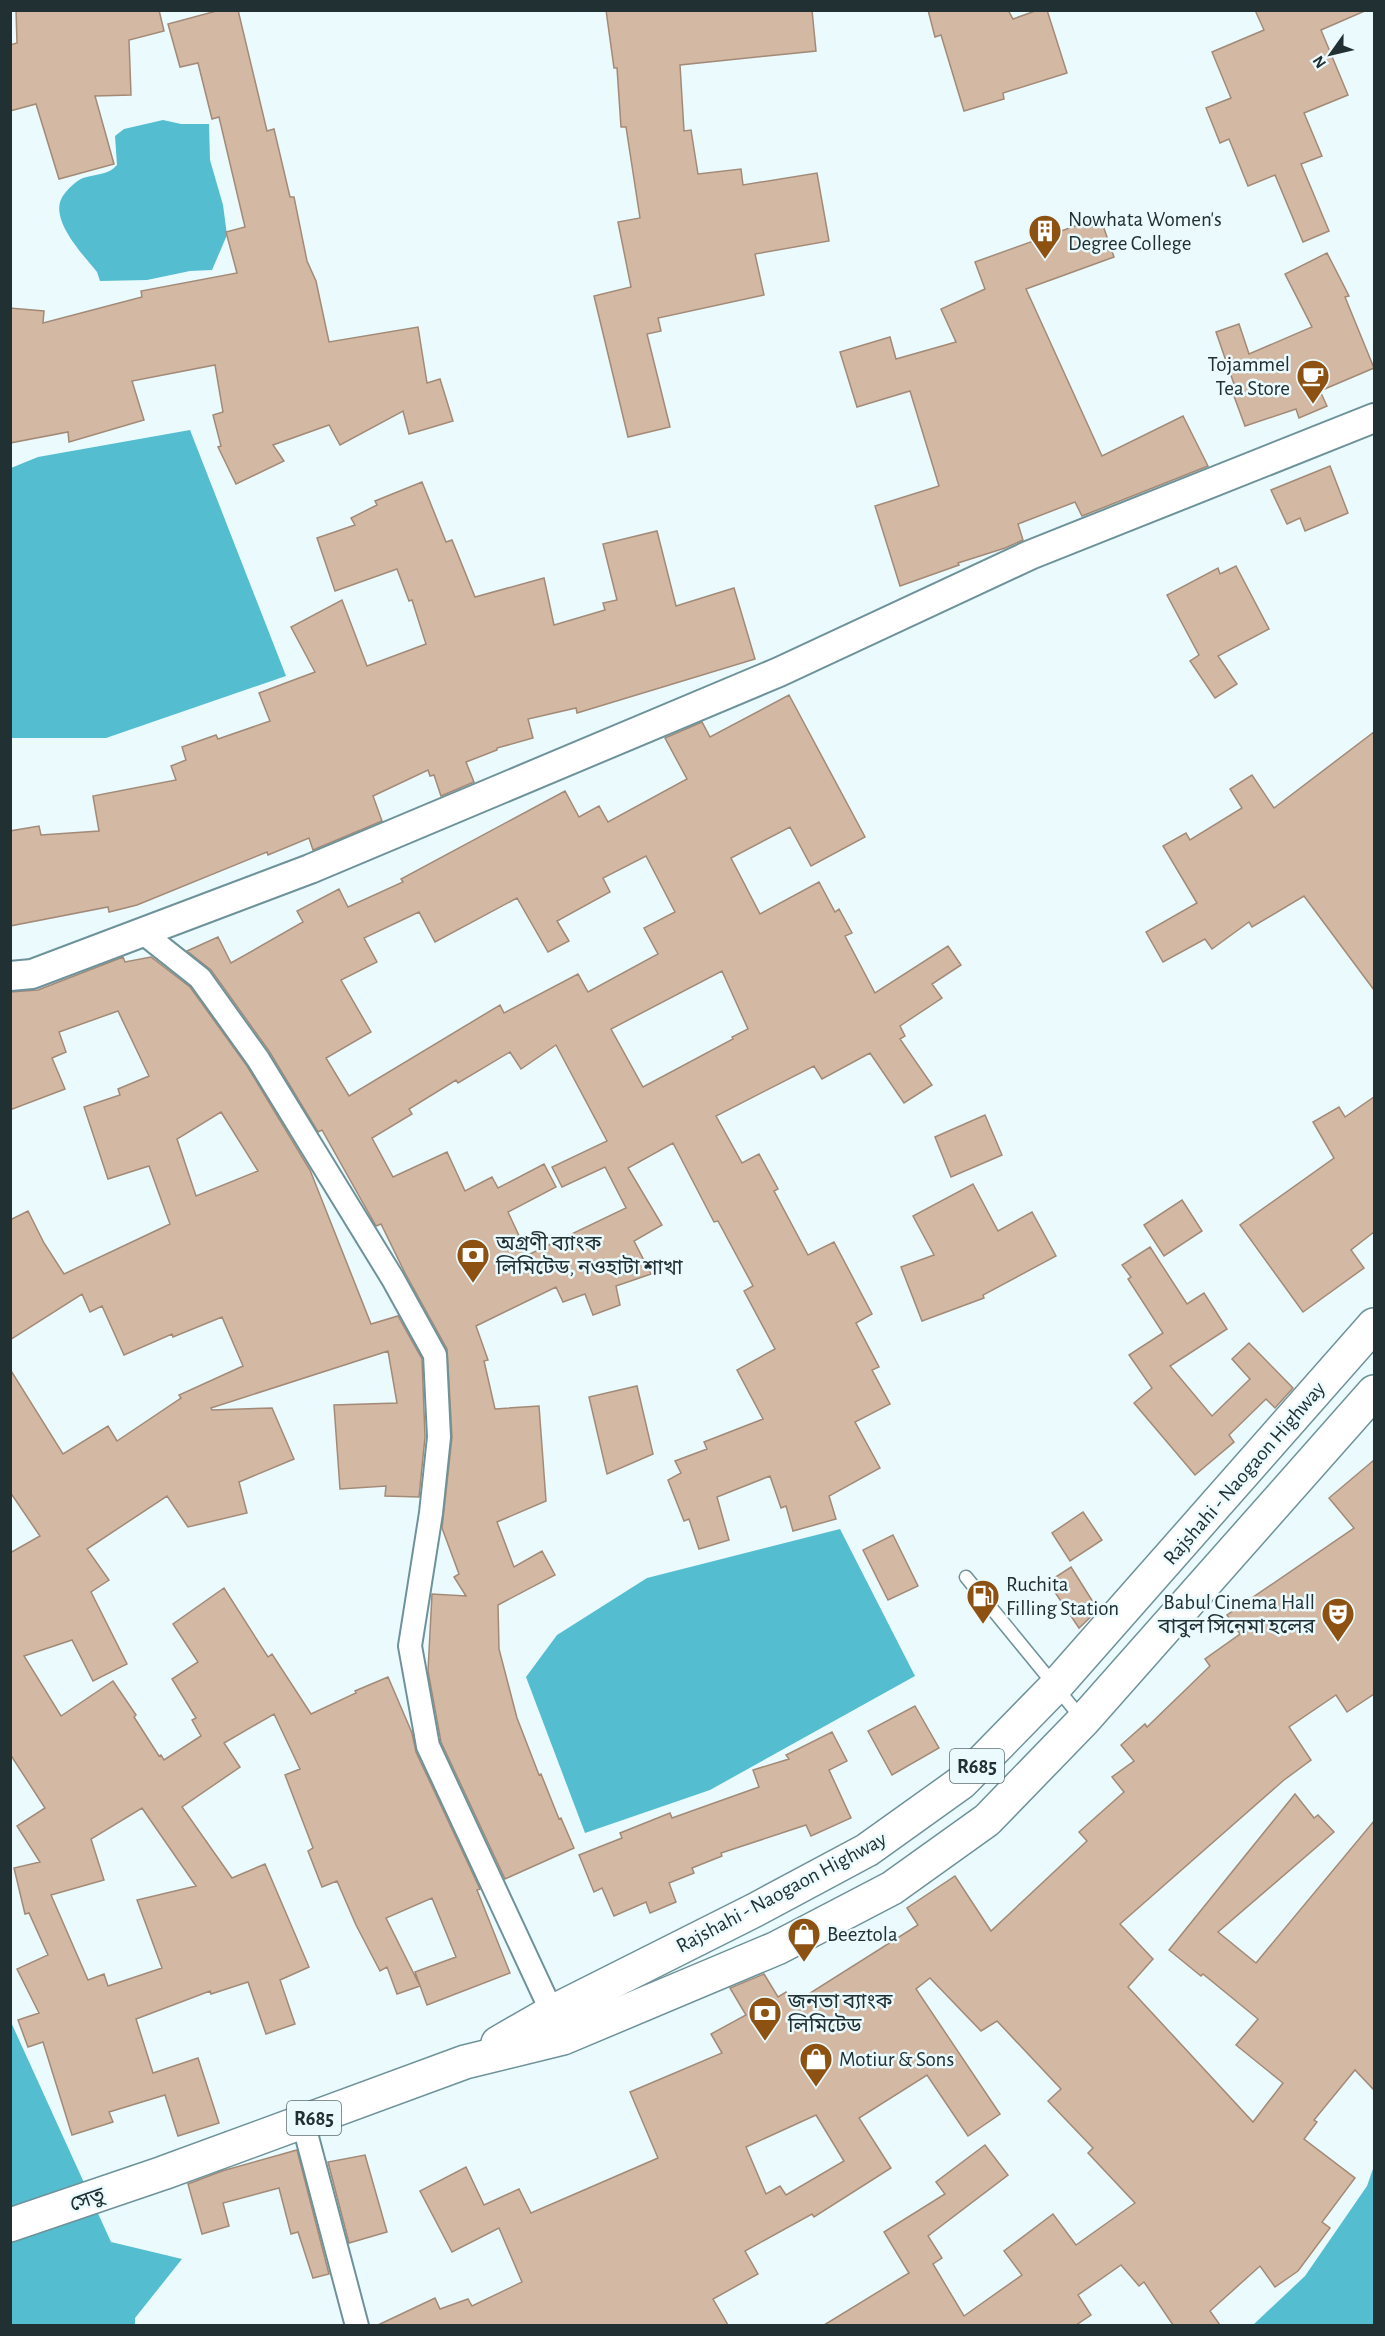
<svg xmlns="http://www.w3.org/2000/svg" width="1385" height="2336" font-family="'Alegreya Sans','Noto Sans Bengali',sans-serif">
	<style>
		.water { fill: #55bdd0 }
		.building { fill: #d3b9a4; stroke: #a38a77; stroke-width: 1.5; fill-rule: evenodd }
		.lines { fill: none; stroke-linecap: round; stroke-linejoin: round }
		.service-casing { stroke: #6e9299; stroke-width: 15 }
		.minor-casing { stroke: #6e9299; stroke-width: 26 }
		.tertiary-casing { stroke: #6e9299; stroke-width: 32 }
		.primary-casing { stroke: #6e9299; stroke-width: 36 }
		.service { stroke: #fff; stroke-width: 12 }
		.minor { stroke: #fff; stroke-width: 22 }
		.tertiary { stroke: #fff; stroke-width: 28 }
		.primary { stroke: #fff; stroke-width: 33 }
		.labels { text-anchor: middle; stroke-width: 5; stroke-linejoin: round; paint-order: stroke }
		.shield { fill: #eafafd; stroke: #5d6d70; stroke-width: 1.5 }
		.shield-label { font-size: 20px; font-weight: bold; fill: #213033 }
		.poi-label { font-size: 21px; fill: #213033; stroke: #eafafd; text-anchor: start }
		.street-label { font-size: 21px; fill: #213033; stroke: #eafafd }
	</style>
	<rect width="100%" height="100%" fill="#eafafd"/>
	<g class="water">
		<path d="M163,120L181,124H209L210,160L223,205L227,235L212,270L190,271L147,280L100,281L97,272C82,253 45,216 65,193C70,187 76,181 83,178C95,174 109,175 117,165L115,136L124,129Z"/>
		<polygon points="190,430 286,676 106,738 11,738 11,468 38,457"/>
		<polygon points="840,1529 915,1676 710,1790 585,1833 526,1677 557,1635 647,1578"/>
		<polygon points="10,2020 111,2242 182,2259 135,2318 135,2325 11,2325"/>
		<polygon points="1374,2166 1374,2325 1253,2325 1305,2276 1367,2186"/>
	</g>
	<g class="building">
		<polygon points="16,10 159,10 164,31 129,40 131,95 95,96 114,164 59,179 36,104 10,111 10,45 17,43"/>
		<polygon points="220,10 238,10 267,131 274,129 290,197 294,197 307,261 316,281 329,342 418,327 427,383 440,379 453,421 409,434 403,411 340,445 329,425 273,445 284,461 236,484 218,447 221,446 213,415 223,412 215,365 132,381 144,420 69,442 68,432 10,443 10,308 44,311 43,323 142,297 141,291 237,273 226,232 245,227 219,117 212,119 198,63 180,67 168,24"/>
		<polygon points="606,10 812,10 816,51 680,65 684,131 691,130 698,174 741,169 743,185 817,173 829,241 755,254 764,295 658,318 661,331 647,334 670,427 628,437 594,296 631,287 618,222 640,218 626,127 621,127 617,68 614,68"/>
		<polygon points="928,10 1008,10 1013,19 1038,10 1047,10 1067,73 1003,93 1004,99 964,111 941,35 935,37"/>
		<polygon points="1255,10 1367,10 1321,30 1348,95 1304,113 1322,156 1301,164 1329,231 1303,242 1275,175 1248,186 1229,139 1220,143 1206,108 1231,98 1212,52 1264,30"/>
		<polygon points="1100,217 1114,257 1026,289 1102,456 1183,416 1208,466 1082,516 1075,502 1018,524 1023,540 1005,548 958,563 959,565 900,586 875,506 939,486 910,391 857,407 840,352 890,337 896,359 956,342 941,309 985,289 975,262"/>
		<polygon points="1327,253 1349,296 1345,297 1374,368 1320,391 1327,406 1299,418 1296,409 1245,426 1231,388 1235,387 1216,332 1239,324 1249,354 1312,327 1285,274"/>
		<polygon points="1330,466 1348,513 1305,531 1300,518 1287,524 1271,490"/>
		<polygon points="422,482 446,542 452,540 475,597 544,578 554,625 605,610 603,603 617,600 603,544 657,531 676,606 734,588 755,659 577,713 576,708 528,719 533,738 497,748 497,750 466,762 474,782 441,796 434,775 430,776 428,770 373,796 382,821 313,850 309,838 268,855 267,852 137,905 109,912 108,907 10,926 10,831 39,826 41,835 99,831 93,796 176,780 171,766 186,760 182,747 216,735 218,739 270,721 259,693 315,672 291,627 342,600 367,666 426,644 412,600 409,601 397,569 335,591 317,538 355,525 351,518 377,505 375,501"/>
		<polygon points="1236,566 1269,629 1218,656 1237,684 1215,698 1190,661 1199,655 1167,595 1218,568 1220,574"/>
		<path d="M789,695L865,837L811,866L790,827L731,858L760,914L819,882L835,912L839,909L852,933L845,936L875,993L948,946L961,965L932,984L942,998L900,1026L905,1036L900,1039L932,1085L904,1103L870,1053L822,1079L814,1066L716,1116L742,1163L759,1154L778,1189L774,1191L808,1255L834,1242L872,1314L856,1323L879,1367L872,1370L890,1404L855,1422L880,1468L829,1496L836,1519L793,1531L786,1506L781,1508L770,1476L717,1497L729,1540L699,1549L689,1519L684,1521L668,1480L681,1473L675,1461L707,1449L704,1442L763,1419L737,1370L775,1349L744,1291L753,1286L718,1221L714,1222L673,1143L628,1168L662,1225L634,1241L651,1274L616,1286L620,1305L593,1315L585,1294L563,1302L556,1287L476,1326L488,1360L484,1361L495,1409L539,1406L546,1501L497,1522L514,1567L542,1551L555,1575L498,1605L499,1649L517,1718L539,1775L541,1774L559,1819L561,1818L574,1848L505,1879L441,1742L428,1671L432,1594L466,1596L454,1577L459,1574L442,1528L452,1437L447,1349L405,1273L381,1224L376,1226L322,1130L318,1132L269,1051L211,970L187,951L218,937L231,963L303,922L297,911L339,889L348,907L403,882L401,879L565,791L579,817L599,806L608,822L687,779L665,738L702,722L710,737ZM646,856L675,912L644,928L658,954L588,992L578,974L504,1013L500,1005L349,1096L326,1058L371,1032L341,980L377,962L364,938L419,912L435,942L517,898L548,952L569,941L557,921L610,892L603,878ZM722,971L748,1029L732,1037L733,1039L643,1087L611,1029ZM556,1045L607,1141L552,1167L562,1187L605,1167L626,1208L528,1255L508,1212L556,1187L544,1164L498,1188L492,1177L465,1191L447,1152L393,1177L372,1138L412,1114L409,1109L456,1080L458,1083L510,1052L521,1069Z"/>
		<polygon points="1374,732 1374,990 1304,896 1252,927 1249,922 1212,949 1205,939 1163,962 1146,932 1197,903 1163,846 1186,833 1190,840 1242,808 1230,789 1252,775 1274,808"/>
		<path d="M123,957L125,962L151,957L190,987L247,1066L310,1170L371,1324L398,1316L422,1359L425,1437L419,1497L385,1496L386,1486L340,1489L334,1405L397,1403L388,1351L211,1408L212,1410L272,1408L294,1459L239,1482L247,1513L188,1527L167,1496L87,1549L109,1580L91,1592L127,1664L93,1681L72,1640L24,1656L61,1716L113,1681L136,1715L134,1717L159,1756L161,1755L164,1760L201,1736L192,1720L196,1718L172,1679L198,1662L173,1624L224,1588L268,1657L272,1654L311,1714L356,1693L355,1691L388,1677L412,1733L416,1752L480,1889L477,1890L510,1973L427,2005L415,1972L456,1957L432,1898L386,1918L420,1986L397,1994L387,1967L380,1971L356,1925L337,1881L322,1887L308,1851L313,1848L285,1775L300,1769L274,1714L224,1743L240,1767L182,1807L232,1878L265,1864L309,1967L280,1980L295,2024L266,2034L248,1982L211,1994L210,1991L136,2019L153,2073L198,2058L219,2123L178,2136L165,2095L109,2112L113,2122L72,2135L43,2042L28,2047L18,2020L39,2013L17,1969L48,1955L29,1913L25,1914L14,1868L40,1862L17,1826L45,1808L10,1754V1553L40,1536L10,1492V1369L63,1454L108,1426L117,1441L181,1398L179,1395L243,1366L222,1317L173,1337L172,1334L124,1355L102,1306L90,1312L82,1294L10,1340V1220L28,1211L44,1243L64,1274L170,1224L149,1166L108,1179L84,1107L120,1095L118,1089L149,1076L118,1011L59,1032L66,1052L52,1058L65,1089L10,1110V992L38,990ZM221,1112L258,1171L196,1196L177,1139ZM142,1808L196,1886L137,1900L162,1968L108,1986L104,1974L88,1980L51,1895L104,1880L91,1839Z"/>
		<polygon points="1374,1097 1374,1232 1351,1250 1364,1268 1303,1312 1240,1225 1334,1158 1313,1122 1339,1107 1345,1117"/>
		<polygon points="985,1115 1002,1155 951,1177 935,1137"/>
		<polygon points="973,1184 998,1231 1032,1212 1056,1256 983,1295 984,1298 922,1321 901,1267 934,1255 913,1216"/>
		<polygon points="1182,1200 1202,1231 1164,1256 1144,1225"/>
		<polygon points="1150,1247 1187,1304 1204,1293 1227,1329 1170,1366 1212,1416 1250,1379 1232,1359 1249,1343 1293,1388 1275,1408 1266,1399 1229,1435 1234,1442 1195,1475 1134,1403 1152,1388 1129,1355 1163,1333 1128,1279 1131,1277 1122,1265"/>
		<polygon points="637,1386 653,1454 607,1474 589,1397"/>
		<path d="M1374,1460V1694L1347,1712L1336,1695L1289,1727L1311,1760L1284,1780L1120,1924L1153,1959L1128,1987L1253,2122L1283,2083L1236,2045L1258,2019L1203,1974L1201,1976L1169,1950L1295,1794L1314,1818L1318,1815L1334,1832L1218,1932L1256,1963L1374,1821V2090L1355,2070L1314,2120L1317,2122L1304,2139L1355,2178L1322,2222L1330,2228L1298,2271L1275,2287L1260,2266L1210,2311L1220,2325H1173L1144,2282L1139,2286L1121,2265L1078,2295L1091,2315L1076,2325H824L909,2273L884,2232L945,2194L936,2182L985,2145L1008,2175L928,2236L942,2258L933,2264L964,2316L1022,2275L1004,2251L1053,2214L1076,2245L1135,2203L1088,2153L1093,2148L1048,2101L1061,2089L997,2021L981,2031L930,1978L916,1989L1000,2114L968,2136L927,2075L859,2118L891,2168L814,2217L812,2214L745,2251L758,2274L713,2299L728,2325H378L435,2298L440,2309L468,2299L472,2306L522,2282L499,2228L452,2252L420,2191L466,2167L484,2205L519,2189L531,2213L658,2158L630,2092L722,2053L711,2034L746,2015L730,1988L764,1974L778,1997L786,1992L793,2004L918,1925L907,1908L955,1876L991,1931L1087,1841L1079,1832L1124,1792L1112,1777L1134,1761L1121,1745L1145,1724L1147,1727L1210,1666L1205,1659L1240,1634L1227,1615L1354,1528L1329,1498ZM816,2115L844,2161L786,2195L780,2186L766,2194L746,2147Z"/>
		<polygon points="1083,1512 1102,1540 1070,1561 1052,1533"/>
		<polygon points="893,1535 918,1586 888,1600 863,1550"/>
		<polygon points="1071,1567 1098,1610 1079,1628 1048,1582"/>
		<polygon points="915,1706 939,1748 892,1775 868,1731"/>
		<polygon points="832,1732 847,1761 829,1770 851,1818 811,1836 806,1825 721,1853 722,1856 692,1868 694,1873 669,1883 676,1902 650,1913 646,1902 614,1916 602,1888 594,1892 579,1855 622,1838 620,1833 670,1813 672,1818 759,1787 753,1770 789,1759 786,1755"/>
		<polygon points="297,2150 329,2274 313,2278 298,2232 291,2234 279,2188 223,2203 229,2226 202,2234 188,2184 222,2171"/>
		<polygon points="365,2155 387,2232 349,2243 328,2162"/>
	</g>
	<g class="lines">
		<g class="service-casing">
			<polyline id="service" points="966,1577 1083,1720"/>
		</g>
		<g class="minor-casing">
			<g id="minor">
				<polyline points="142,932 200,978 258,1059 393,1279 435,1355 439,1437 431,1513 410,1646 428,1746 557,2023"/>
				<polyline points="303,2122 357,2326"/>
			</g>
		</g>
		<g class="tertiary-casing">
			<polyline id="tertiary" points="10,976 32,974 310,869 779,672 1030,555 1374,418"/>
		</g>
		<g class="primary-casing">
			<g id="primary">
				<polyline points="498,2043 552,2012 755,1910 867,1850 962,1782 1055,1687 1374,1325"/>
				<polyline points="10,2225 163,2173 465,2062 563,2038 777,1948 892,1888 987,1820 1083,1721 1374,1392"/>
			</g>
		</g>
		<use href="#service" class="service"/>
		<use href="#minor" class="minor"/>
		<use href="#tertiary" class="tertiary"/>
		<use href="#primary" class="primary"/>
	</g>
	<defs>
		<g id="building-pin" transform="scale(1.725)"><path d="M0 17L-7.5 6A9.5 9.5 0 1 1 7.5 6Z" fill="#8d5112" stroke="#eafafd"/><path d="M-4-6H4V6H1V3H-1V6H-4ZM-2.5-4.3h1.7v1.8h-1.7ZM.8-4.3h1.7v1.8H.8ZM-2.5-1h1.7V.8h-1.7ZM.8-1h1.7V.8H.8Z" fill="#fff"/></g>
		<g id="cafe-pin" transform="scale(1.725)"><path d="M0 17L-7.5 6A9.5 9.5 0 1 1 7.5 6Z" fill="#8d5112" stroke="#eafafd"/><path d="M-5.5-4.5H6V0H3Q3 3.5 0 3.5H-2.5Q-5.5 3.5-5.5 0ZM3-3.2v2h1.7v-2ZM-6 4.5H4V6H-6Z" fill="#fff"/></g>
		<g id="bank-pin" transform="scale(1.725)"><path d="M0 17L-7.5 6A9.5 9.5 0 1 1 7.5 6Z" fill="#8d5112" stroke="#eafafd"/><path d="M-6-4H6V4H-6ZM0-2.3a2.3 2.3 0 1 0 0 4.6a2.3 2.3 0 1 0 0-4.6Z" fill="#fff"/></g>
		<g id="fuel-pin" transform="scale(1.725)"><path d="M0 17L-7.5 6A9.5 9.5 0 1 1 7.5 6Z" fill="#8d5112" stroke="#eafafd"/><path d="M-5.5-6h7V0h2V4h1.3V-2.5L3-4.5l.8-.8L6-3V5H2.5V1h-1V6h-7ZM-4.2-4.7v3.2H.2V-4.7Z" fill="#fff"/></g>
		<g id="theatre-pin" transform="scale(1.725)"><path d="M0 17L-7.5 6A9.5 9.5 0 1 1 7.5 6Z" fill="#8d5112" stroke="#eafafd"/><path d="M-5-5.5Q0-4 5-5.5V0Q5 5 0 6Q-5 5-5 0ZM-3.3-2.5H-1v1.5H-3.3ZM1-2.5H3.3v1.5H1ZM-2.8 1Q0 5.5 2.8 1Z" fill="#fff"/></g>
		<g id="shop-pin" transform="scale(1.725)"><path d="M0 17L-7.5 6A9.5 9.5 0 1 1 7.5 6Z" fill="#8d5112" stroke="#eafafd"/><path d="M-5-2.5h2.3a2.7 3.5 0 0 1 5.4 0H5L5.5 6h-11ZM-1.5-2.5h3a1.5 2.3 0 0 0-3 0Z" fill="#fff"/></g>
	</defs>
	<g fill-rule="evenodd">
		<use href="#building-pin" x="1045" y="231"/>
		<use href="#cafe-pin" x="1313" y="376"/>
		<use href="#bank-pin" x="473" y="1255"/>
		<use href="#fuel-pin" x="983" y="1596"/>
		<use href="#theatre-pin" x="1338" y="1614"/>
		<use href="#shop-pin" x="804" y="1934"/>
		<use href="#bank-pin" x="765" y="2013"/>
		<use href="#shop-pin" x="816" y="2059"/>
	</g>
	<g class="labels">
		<g class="shield">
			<rect x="950" y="1749" width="54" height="34" rx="4.5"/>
			<rect x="287" y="2101" width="54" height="34" rx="4.5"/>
		</g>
		<g class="shield-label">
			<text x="977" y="1773">R685</text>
			<text x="314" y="2125">R685</text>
		</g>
		<g class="poi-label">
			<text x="1068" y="226">Nowhata Women's<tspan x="1068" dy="24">Degree College</tspan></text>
			<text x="1290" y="371" text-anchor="end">Tojammel<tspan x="1290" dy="24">Tea Store</tspan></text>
			<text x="496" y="1250">অগ্রণী ব্যাংক<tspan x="496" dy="24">লিমিটেড, নওহাটা শাখা</tspan></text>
			<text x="1006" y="1591">Ruchita<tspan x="1006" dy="24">Filling Station</tspan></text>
			<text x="1315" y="1609" text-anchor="end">Babul Cinema Hall<tspan x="1315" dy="24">বাবুল সিনেমা হলের</tspan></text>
			<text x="827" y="1941">Beeztola</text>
			<text x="788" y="2008">জনতা ব্যাংক<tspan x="788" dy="24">লিমিটেড</tspan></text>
			<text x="839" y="2066">Motiur &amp; Sons</text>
		</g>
		<g class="street-label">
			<text transform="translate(1244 1473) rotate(-49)" y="7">Rajshahi - Naogaon Highway</text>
			<text transform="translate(781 1892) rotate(-28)" y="7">Rajshahi - Naogaon Highway</text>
			<text transform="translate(87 2199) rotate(-19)" y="7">সেতু</text>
		</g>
	</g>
	<rect width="1385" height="2336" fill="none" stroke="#213033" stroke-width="24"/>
	<g transform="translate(1331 54) rotate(236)" stroke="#eafafd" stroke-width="4.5" paint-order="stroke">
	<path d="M0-4.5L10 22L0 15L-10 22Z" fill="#213033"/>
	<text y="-9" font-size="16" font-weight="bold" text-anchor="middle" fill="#213033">N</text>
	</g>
</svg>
